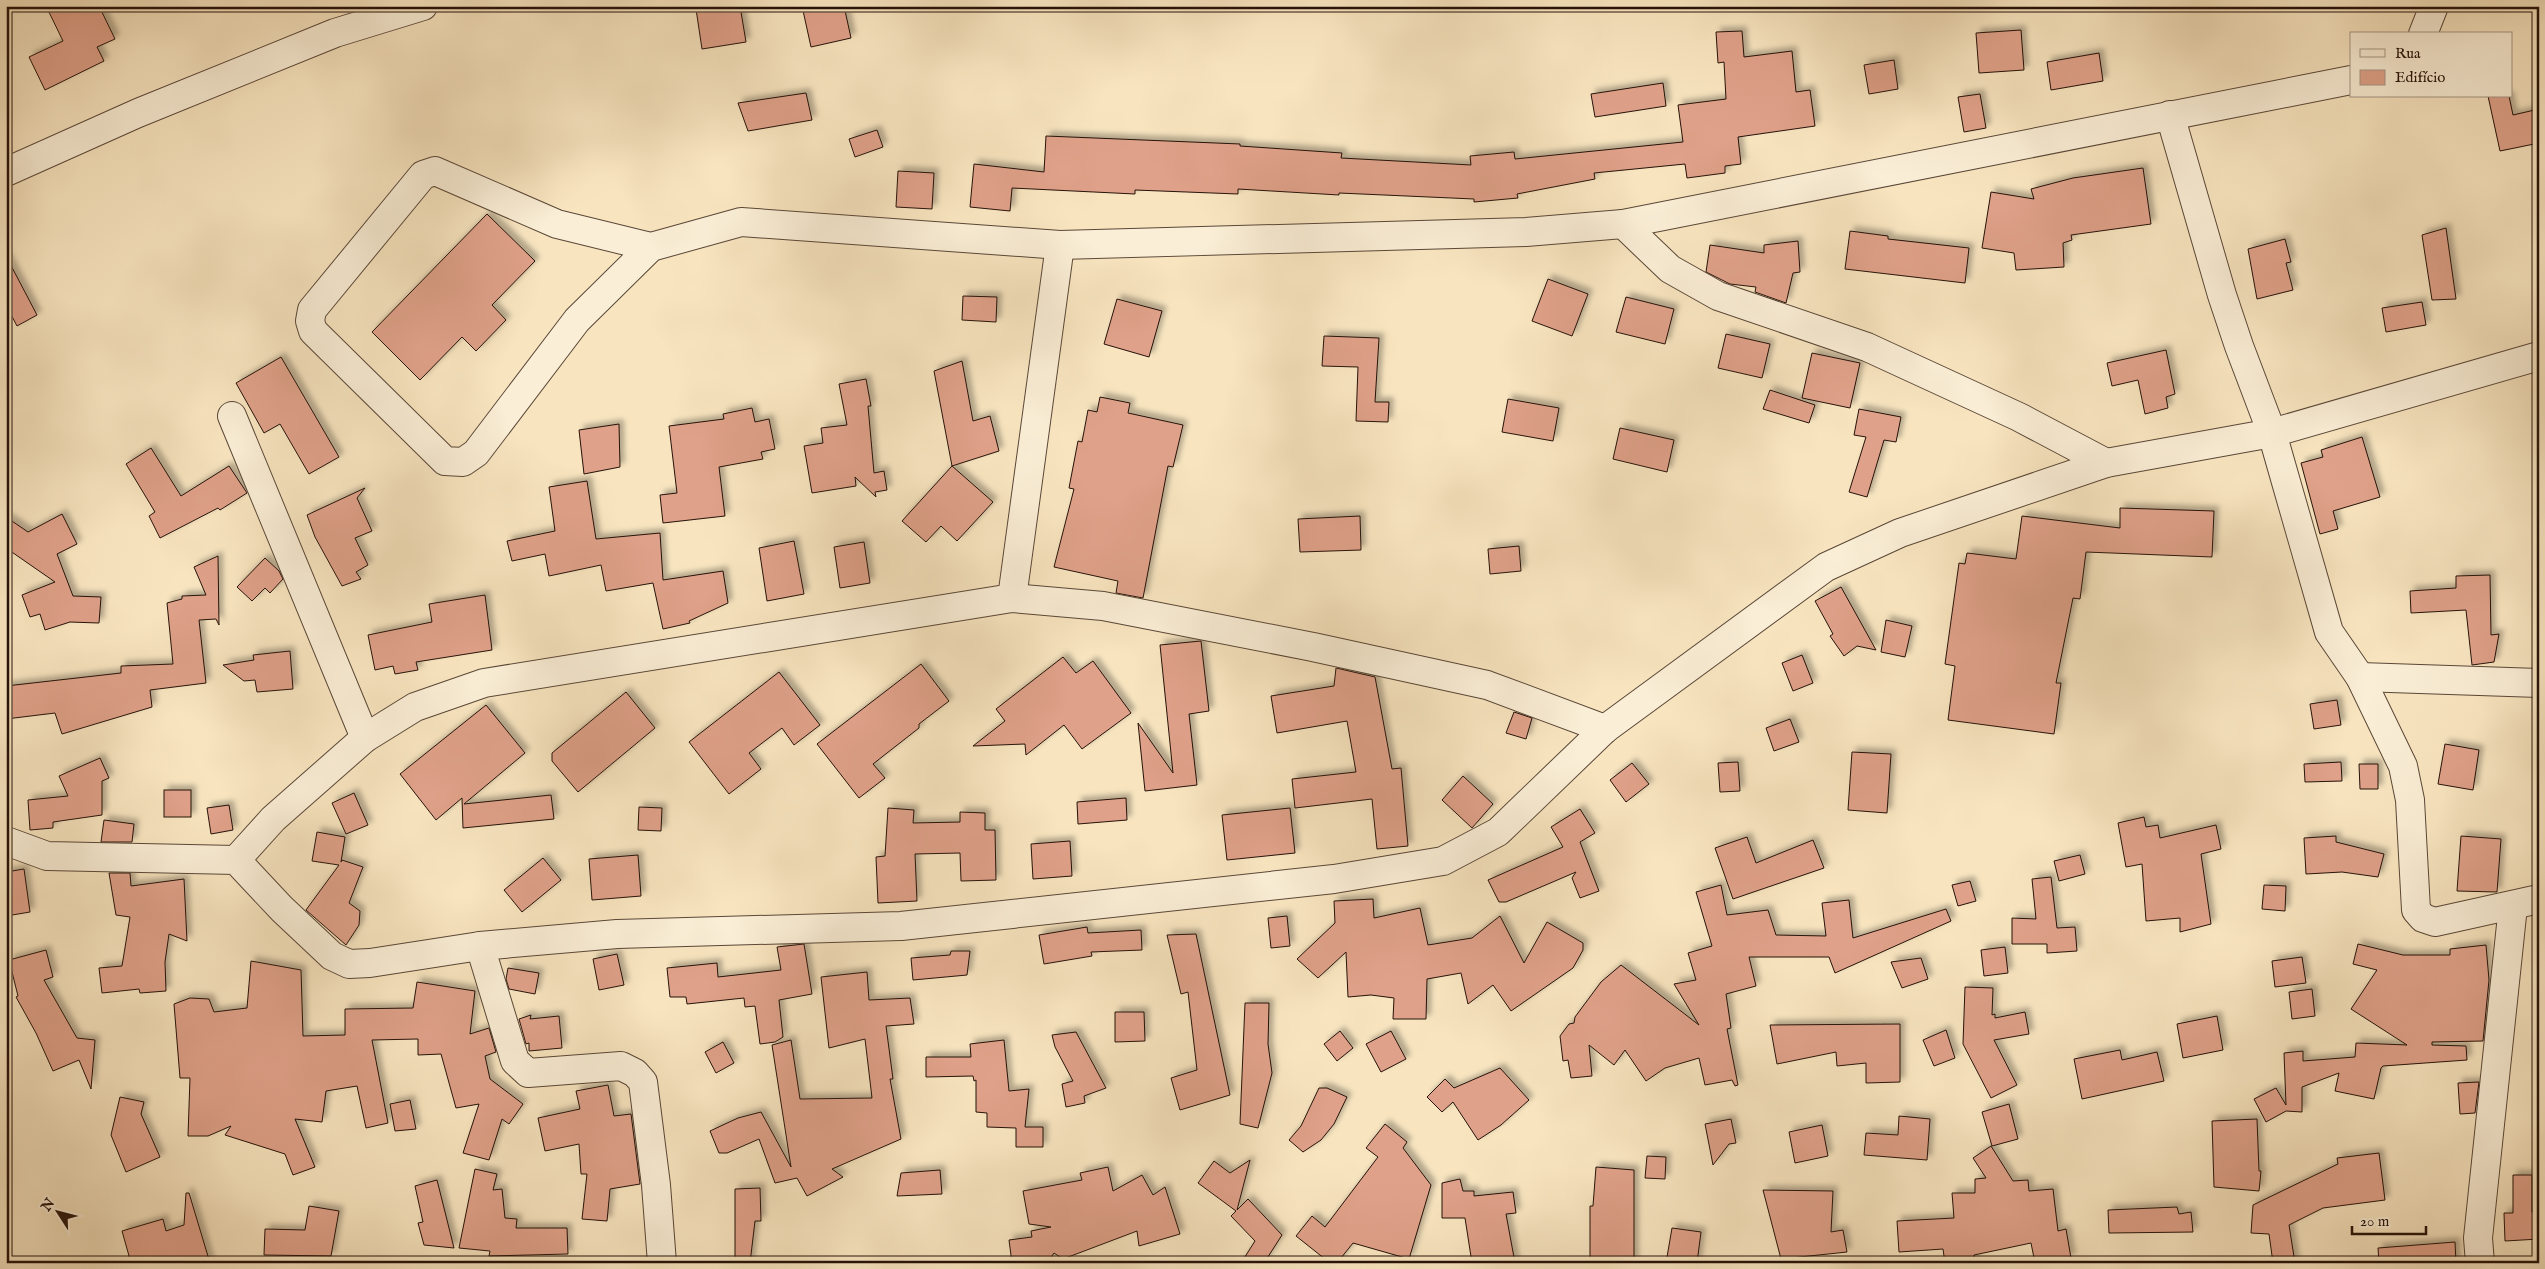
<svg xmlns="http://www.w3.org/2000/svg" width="2545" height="1269" font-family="'IM FELL English',serif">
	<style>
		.building { fill: #dfa189; stroke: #251209; filter: url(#shadow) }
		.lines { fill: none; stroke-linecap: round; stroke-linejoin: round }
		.minor-casing { stroke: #5a4737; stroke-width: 30 }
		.minor { stroke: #faeed6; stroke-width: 28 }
	</style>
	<defs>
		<filter id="shadow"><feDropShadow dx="4.5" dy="-4.5" stdDeviation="2.5" flood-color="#0004"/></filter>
	</defs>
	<rect width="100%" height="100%" fill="#f8e5c0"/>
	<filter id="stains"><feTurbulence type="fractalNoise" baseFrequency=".004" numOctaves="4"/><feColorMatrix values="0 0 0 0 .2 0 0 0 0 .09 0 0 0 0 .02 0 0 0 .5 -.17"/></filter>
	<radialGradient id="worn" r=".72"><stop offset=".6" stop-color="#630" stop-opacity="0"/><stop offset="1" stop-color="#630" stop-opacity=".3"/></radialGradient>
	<g class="building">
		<polygon points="46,6 99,6 115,39 97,47 104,61 45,90 29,57 63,41"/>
		<polygon points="715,6 740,6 746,42 702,49 696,9"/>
		<polygon points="802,6 844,6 851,38 811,47"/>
		<polygon points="2021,30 2024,70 1979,73 1976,33"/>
		<polygon points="1742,31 1744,57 1792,51 1796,92 1810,90 1815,126 1738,137 1741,164 1725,166 1725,173 1687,178 1685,164 1594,173 1595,179 1517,194 1518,198 1474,202 1474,199 1339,193 1339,195 1238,189 1238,194 1135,190 1135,194 1012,188 1010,211 970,207 974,164 1044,172 1046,136 1240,144 1240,146 1342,153 1341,158 1471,165 1470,156 1514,152 1515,159 1683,142 1678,105 1726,99 1724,62 1718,63 1716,32"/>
		<polygon points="2099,53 2103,81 2051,90 2047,62"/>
		<polygon points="1894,60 1898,89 1869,94 1864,65"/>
		<polygon points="1663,83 1666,106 1595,117 1591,94"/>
		<polygon points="806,93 812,120 748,131 738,103"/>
		<polygon points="1980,94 1986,128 1964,132 1958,97"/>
		<polygon points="2488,96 2509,96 2513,115 2539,109 2539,143 2500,151"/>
		<polygon points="877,130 883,147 855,157 849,139"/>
		<polygon points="2143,168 2151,224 2071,235 2072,240 2063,243 2064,267 2016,270 2014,253 1982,248 1991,192 2034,199 2031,189 2073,178"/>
		<polygon points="898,171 934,173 932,209 896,207"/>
		<polygon points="487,214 535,261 492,305 506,320 476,351 462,337 420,380 372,332"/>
		<polygon points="2446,228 2456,299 2432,300 2422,235"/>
		<polygon points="1850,231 1888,236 1888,239 1969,248 1965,283 1845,269"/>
		<polygon points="2285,239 2291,262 2286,263 2293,290 2257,299 2248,249"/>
		<polygon points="1798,241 1800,272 1793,273 1786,303 1755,292 1756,287 1730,284 1706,272 1710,245 1764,253 1764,245"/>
		<polygon points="6,256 37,315 17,326 6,305"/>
		<polygon points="1548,279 1588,294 1572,336 1532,321"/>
		<polygon points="963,296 997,297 996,322 962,320"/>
		<polygon points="1626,297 1674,309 1665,344 1616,332"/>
		<polygon points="1117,299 1162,311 1149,357 1104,344"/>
		<polygon points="2422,302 2426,325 2386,332 2382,308"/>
		<polygon points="1726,334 1770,344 1762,378 1718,368"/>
		<polygon points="1324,336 1379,338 1375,402 1389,402 1388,422 1356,421 1358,367 1322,366"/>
		<polygon points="2166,350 2175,394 2166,397 2168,408 2145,414 2138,380 2112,386 2107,363"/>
		<polygon points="1812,353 1860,363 1850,408 1802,398"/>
		<polygon points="281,357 339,457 309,474 280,424 264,433 236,383"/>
		<polygon points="962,361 973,421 990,416 999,451 952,466 934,371"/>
		<polygon points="866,379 871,406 868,406 874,473 884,471 887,490 875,492 876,497 855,477 856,486 812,493 804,446 823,443 821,428 847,425 839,384"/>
		<polygon points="1770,390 1815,405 1809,423 1763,409"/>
		<polygon points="1100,397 1130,403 1128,413 1183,425 1173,467 1168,466 1143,598 1116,593 1118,581 1054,567 1074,489 1069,488 1078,441 1082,442 1088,410 1097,412"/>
		<polygon points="1508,399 1559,408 1553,441 1502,432"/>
		<polygon points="752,408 755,422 769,419 775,449 761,452 763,459 719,467 725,516 663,523 660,495 677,493 669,426 724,419 723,414"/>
		<polygon points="1859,409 1901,417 1896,442 1884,440 1867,497 1849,492 1866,437 1854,435"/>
		<polygon points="619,424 620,467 584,474 579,430"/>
		<polygon points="1620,428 1674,440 1667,472 1613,459"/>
		<polygon points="2362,437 2380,497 2333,511 2338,529 2320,534 2301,463 2323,457 2321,450"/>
		<polygon points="151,448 181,496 229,466 247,493 220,510 218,508 160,538 149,516 155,512 126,464"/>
		<polygon points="952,466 993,502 957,541 941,526 926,542 902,521"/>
		<polygon points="587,481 596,539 660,533 663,580 723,571 728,603 689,621 690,623 663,629 653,583 606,591 601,565 549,576 545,554 512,561 507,541 555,531 549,487"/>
		<polygon points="365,488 357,498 372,531 355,538 368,565 356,572 361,579 342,586 315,537 307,515"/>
		<polygon points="2120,508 2214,511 2212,557 2086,552 2080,599 2073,598 2056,683 2061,683 2054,734 1948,720 1955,666 1945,664 1959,563 1965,564 1967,553 2016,559 2022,516 2120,528"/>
		<polygon points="62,514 77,544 57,554 73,596 101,597 99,623 70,622 45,630 40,614 30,617 22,595 55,582 6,548 6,517 28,532"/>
		<polygon points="1360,516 1361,550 1300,552 1298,519"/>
		<polygon points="794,541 804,594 767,601 759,548"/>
		<polygon points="864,542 870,583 840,588 834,547"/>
		<polygon points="1519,546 1521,571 1490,574 1488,549"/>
		<polygon points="218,556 219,625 216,619 199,620 206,683 150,690 152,707 62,734 55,713 6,719 6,686 121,673 121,666 173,664 167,603 182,599 182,596 206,595 194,567"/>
		<polygon points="265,558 279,571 283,579 270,593 265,588 252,601 237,587"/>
		<polygon points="2490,575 2491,635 2499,634 2494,662 2472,665 2466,610 2411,613 2410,591 2456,588 2456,576"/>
		<polygon points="1841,587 1876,650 1857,646 1844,656 1830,636 1833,634 1815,601"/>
		<polygon points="485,595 492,650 416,662 418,670 395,674 393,666 375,670 368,635 432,622 429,604"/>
		<polygon points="1886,620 1912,626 1905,657 1881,652"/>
		<polygon points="1201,641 1209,711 1189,714 1197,785 1145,791 1138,723 1173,773 1160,645"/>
		<polygon points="290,651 293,689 257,692 255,680 244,681 223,665 254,660 253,655"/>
		<polygon points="1802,655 1813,683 1793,691 1782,663"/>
		<polygon points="1063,657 1076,673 1093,661 1131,713 1082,749 1064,725 1026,755 1025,744 973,746 1005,721 996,709"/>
		<polygon points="921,664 949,701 919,724 919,728 873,764 885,778 859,798 817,744"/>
		<polygon points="1336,668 1375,677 1392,769 1401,768 1408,846 1377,849 1372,799 1295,808 1292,779 1356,772 1347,721 1277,733 1271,696 1334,686"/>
		<polygon points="779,672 820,725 794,745 782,728 749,753 761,769 729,794 689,742"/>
		<polygon points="626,692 655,728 578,792 552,761 552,753"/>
		<polygon points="2337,700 2341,725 2314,729 2310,704"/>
		<polygon points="486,705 525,753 464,804 551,795 554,819 463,828 462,798 436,820 400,774"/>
		<polygon points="1514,712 1532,718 1526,739 1506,733"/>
		<polygon points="1790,719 1799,742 1774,751 1766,728"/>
		<polygon points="2445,744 2479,750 2473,790 2438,784"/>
		<polygon points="1852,752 1891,754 1887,813 1848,810"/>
		<polygon points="100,758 109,778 102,781 102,815 53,822 53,828 30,830 28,800 68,796 59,776"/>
		<polygon points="1738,762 1740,791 1720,792 1718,763"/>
		<polygon points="2341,762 2342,781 2305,782 2304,764"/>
		<polygon points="1632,763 1649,784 1626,802 1610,780"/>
		<polygon points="2359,764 2378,764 2378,789 2360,789"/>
		<polygon points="1463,776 1493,804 1472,828 1442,800"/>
		<rect x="164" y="790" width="27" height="27"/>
		<polygon points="354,793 368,825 346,834 332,803"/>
		<polygon points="1126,798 1127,820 1078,824 1077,802"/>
		<polygon points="229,805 233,830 211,834 207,808"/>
		<polygon points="639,807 662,808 661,831 638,830"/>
		<polygon points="888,808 914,810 913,823 960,822 960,812 985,813 985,830 995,830 996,880 961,881 960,853 915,854 917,901 878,903 876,857 885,856"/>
		<polygon points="1290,808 1295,853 1227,860 1222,815"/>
		<polygon points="1580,809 1595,833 1580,842 1599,891 1580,898 1572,878 1576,872 1506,902 1499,902 1488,880 1563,847 1551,827"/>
		<polygon points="2144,817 2146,827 2158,825 2160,838 2216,825 2221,849 2201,854 2211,924 2180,932 2180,918 2146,921 2142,864 2126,867 2118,823"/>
		<polygon points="104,820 134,824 132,842 101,842"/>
		<polygon points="317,832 345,837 341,862 342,860 363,867 349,903 360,911 359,925 346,945 306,910 339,865 312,861"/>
		<polygon points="2336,836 2336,842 2384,854 2378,877 2342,872 2306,874 2304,838"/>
		<polygon points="2461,836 2501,839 2497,892 2457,891"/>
		<polygon points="1747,837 1756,863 1813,840 1824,868 1733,899 1715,848"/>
		<polygon points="1070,841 1072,876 1033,879 1031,844"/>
		<polygon points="638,855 641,896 592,900 589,859"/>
		<polygon points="2080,855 2085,874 2059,881 2054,861"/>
		<polygon points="543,858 561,880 522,912 504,890"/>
		<polygon points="24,869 30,912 6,916 6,872"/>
		<polygon points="109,873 130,873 131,886 184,879 187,941 169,934 165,962 166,991 140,993 139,989 102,993 99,968 122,966 130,917 116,915"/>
		<polygon points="2051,877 2057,928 2075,927 2077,951 2047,953 2047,944 2012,944 2012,918 2036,919 2032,879"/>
		<polygon points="1970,881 1976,901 1958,906 1952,885"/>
		<polygon points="1721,885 1727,915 1768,910 1776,935 1826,936 1822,903 1849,900 1853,938 1946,909 1951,921 1835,973 1829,957 1749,957 1756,986 1726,994 1731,1028 1727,1029 1738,1085 1735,1086 1732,1080 1705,1085 1699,1058 1665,1068 1646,1081 1625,1050 1614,1065 1589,1045 1592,1076 1571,1078 1568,1060 1563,1061 1560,1036 1569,1024 1574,1023 1575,1017 1601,982 1621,965 1699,1025 1674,984 1696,980 1688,953 1712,946 1696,892"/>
		<polygon points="2264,885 2286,886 2285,911 2262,909"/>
		<polygon points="1373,899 1374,918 1420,908 1428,945 1472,938 1500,916 1524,963 1547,922 1583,943 1583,950 1573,968 1511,1011 1493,985 1468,1004 1461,973 1427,979 1426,1019 1393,1019 1394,998 1371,995 1348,997 1346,952 1318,978 1297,959 1335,923 1334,901"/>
		<polygon points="1287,916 1290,946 1271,948 1268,918"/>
		<polygon points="1087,927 1088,933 1141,930 1142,950 1091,952 1092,956 1044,964 1039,935"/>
		<polygon points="1196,934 1230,1095 1180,1110 1171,1078 1197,1070 1188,992 1181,994 1167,935"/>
		<polygon points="804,944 812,994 779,1000 783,1037 775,1042 760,1044 755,1006 745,1007 744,998 687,1004 686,997 670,997 667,968 717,963 718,977 781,970 777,947"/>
		<polygon points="2358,944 2403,955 2450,955 2450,949 2486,945 2489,980 2483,1041 2432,1042 2432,1045 2466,1046 2467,1060 2383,1066 2381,1068 2374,1099 2335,1091 2339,1073 2302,1087 2302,1112 2286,1111 2266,1122 2254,1099 2276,1088 2286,1105 2284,1053 2303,1051 2303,1061 2355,1057 2356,1043 2407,1045 2351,1009 2377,970 2353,964"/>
		<polygon points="2005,947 2008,973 1984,976 1981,950"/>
		<polygon points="46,950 53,977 44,980 77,1038 95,1040 91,1089 79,1060 53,1071 36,1033 16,997 18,996 9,960"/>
		<polygon points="951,951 970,951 967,975 913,980 911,958 950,955"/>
		<polygon points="617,954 624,985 599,990 593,959"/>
		<polygon points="2302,957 2306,983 2275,987 2272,961"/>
		<polygon points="1921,958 1928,979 1902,988 1891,962"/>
		<polygon points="251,961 301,970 303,1036 345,1035 345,1009 413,1008 417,982 475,991 470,1034 489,1028 496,1052 485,1056 490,1079 523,1104 509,1124 502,1119 489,1160 463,1153 479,1104 456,1108 441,1054 418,1055 418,1039 372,1040 388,1123 366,1128 357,1086 326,1091 322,1122 295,1119 315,1167 293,1175 285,1154 225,1135 231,1126 208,1136 188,1136 190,1078 180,1078 174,1004 190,998 209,999 214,1012 247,1008"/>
		<polygon points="508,968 539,973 535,994 509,989 506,979"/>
		<polygon points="867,972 869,1000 910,998 914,1024 886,1026 893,1079 890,1079 901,1139 832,1169 843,1177 807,1196 797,1178 775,1183 759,1139 727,1153 719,1153 710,1131 738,1118 761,1112 791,1167 772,1045 791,1040 800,1099 872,1098 865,1039 829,1048 821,977"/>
		<polygon points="1965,987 1993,988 1992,1015 1995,1014 1995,1018 2025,1012 2029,1034 1994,1040 2017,1085 1991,1098 1963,1044"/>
		<polygon points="2312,989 2315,1016 2292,1019 2289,992"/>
		<polygon points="1245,1003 1269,1003 1268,1044 1272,1073 1258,1128 1240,1124"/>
		<polygon points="1115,1012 1144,1012 1145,1041 1115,1042"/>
		<polygon points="531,1015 530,1019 559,1016 562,1048 529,1051 529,1043 526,1044 519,1019"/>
		<polygon points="2217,1016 2223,1050 2183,1058 2177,1024"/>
		<polygon points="1900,1024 1900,1082 1866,1083 1866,1063 1837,1066 1836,1052 1777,1064 1770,1025"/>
		<polygon points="1946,1030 1955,1058 1934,1066 1923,1040"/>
		<polygon points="1340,1031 1353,1048 1337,1061 1324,1044"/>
		<polygon points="1391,1031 1406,1059 1381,1072 1366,1044"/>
		<polygon points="1076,1032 1106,1088 1084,1096 1085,1103 1066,1107 1062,1084 1073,1081 1055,1047 1052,1035"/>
		<polygon points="1004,1040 1009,1091 1029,1089 1025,1127 1043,1127 1043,1147 1016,1147 1016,1128 987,1127 987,1113 976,1112 976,1080 974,1081 973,1076 926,1077 926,1057 971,1057 970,1044"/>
		<polygon points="723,1042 734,1063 716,1073 705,1052"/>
		<polygon points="2120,1050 2122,1060 2157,1052 2164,1081 2082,1099 2074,1059"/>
		<polygon points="1500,1068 1529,1100 1501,1125 1478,1140 1453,1102 1442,1112 1427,1097 1445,1079 1454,1088"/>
		<polygon points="2479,1082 2475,1113 2460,1114 2458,1083"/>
		<polygon points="608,1085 614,1116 631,1114 640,1184 610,1189 607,1221 582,1219 587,1174 581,1174 579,1144 545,1151 538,1118 580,1109 576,1091"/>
		<polygon points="1319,1088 1327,1088 1347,1097 1334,1124 1321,1140 1303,1152 1289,1140 1301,1126"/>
		<polygon points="120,1097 144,1102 141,1114 160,1157 126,1172 111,1135"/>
		<polygon points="410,1100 416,1129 395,1131 390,1104"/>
		<polygon points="2009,1104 2018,1139 1992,1146 1982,1112"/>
		<polygon points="1899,1116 1930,1119 1927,1160 1864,1155 1866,1133 1898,1135"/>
		<polygon points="1731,1119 1736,1143 1729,1144 1713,1165 1705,1124"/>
		<polygon points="2257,1119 2259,1171 2261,1171 2259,1191 2214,1187 2212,1121"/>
		<polygon points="1385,1124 1407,1142 1403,1148 1431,1185 1409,1259 1353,1243 1337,1263 1330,1263 1296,1236 1312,1216 1325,1227 1378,1157 1366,1148"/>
		<polygon points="1822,1125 1828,1156 1795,1163 1789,1132"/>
		<polygon points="1991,1146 2013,1181 2028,1180 2029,1191 2053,1189 2058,1231 2066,1229 2071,1258 2056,1260 2056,1263 2035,1263 2031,1243 1974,1255 1974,1260 1961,1263 1945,1263 1943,1249 1899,1252 1897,1221 1954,1218 1952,1193 1975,1193 1975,1179 1986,1178 1973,1158"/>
		<polygon points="2379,1153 2385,1200 2323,1208 2289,1225 2295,1263 2273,1263 2269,1234 2251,1233 2253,1205 2338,1164 2337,1158"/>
		<polygon points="1647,1156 1666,1157 1665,1179 1645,1178"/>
		<polygon points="1250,1160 1237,1210 1248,1199 1282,1235 1264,1263 1241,1263 1255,1241 1231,1216 1236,1211 1198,1183 1214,1161 1230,1173"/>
		<polygon points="1108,1167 1113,1191 1142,1175 1153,1195 1165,1187 1180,1234 1139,1246 1137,1231 1063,1259 1054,1253 1047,1263 1012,1263 1009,1240 1032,1237 1031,1231 1051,1227 1029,1224 1023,1191 1082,1180 1080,1173"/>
		<polygon points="1596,1167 1634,1170 1634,1263 1590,1263 1590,1206 1593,1206"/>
		<polygon points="475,1169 497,1174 493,1190 502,1189 505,1218 517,1219 516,1228 567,1228 568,1254 489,1256 490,1251 459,1248"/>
		<polygon points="940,1170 942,1194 897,1196 901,1173"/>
		<polygon points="2513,1175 2532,1175 2532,1212 2539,1211 2539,1239 2505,1241 2504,1213 2513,1213"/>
		<polygon points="1460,1179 1463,1191 1474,1191 1474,1196 1513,1192 1516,1213 1506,1214 1515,1263 1472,1263 1465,1218 1442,1218 1442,1183"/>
		<polygon points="437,1180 454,1248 424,1245 418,1223 423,1222 415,1186"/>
		<polygon points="760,1188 761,1221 755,1221 750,1263 735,1263 735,1189"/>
		<polygon points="1763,1190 1833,1191 1831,1232 1843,1230 1847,1252 1781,1259"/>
		<polygon points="186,1193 189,1193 210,1263 131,1263 122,1231 163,1219 166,1231 184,1225"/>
		<polygon points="309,1206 339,1211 331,1256 264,1255 265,1229 305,1230"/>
		<polygon points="2177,1207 2179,1214 2191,1212 2193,1232 2109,1233 2108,1210"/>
		<polygon points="1672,1228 1701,1232 1697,1263 1666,1263"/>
		<polygon points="2455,1242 2456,1263 2379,1263 2378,1248"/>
	</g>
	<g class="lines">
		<g class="minor-casing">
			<g id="minor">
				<polyline points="2423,34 2434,6"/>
				<polyline points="2170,115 2222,295 2239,346 2272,433 2329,632 2360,677 2403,766 2410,800 2416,910 2423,918 2435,922 2539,899"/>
				<polyline points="6,172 138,113 335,33 423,6"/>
				<polyline points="1623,224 1670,269 1718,296 1867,347 2019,417 2106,463"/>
				<polyline points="651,247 577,320 476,453 463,462 445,461 313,331 310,321 312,310 423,175 435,171 557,224 651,247 741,222 1060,245 1526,232 1623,224 2351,80"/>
				<polyline points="232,416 365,738"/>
				<polyline points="1012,598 1060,245"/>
				<polyline points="2360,677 2539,683"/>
				<polyline points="6,841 47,856 236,860 282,909 332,956 349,964 370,963 480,946 617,934 901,926 1334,879 1443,861 1498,832 1605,729 1826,567 1900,533 2106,463 2272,433 2539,356"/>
				<polyline points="236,860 273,819 365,738 415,707 484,683 1012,598 1103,606 1313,647 1487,685 1605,729"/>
				<polyline points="480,946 515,1061 528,1073 621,1066 635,1073 643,1082 656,1185 662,1263"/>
				<polyline points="2480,1263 2478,1238 2513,906"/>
			</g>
		</g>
		<use href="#minor" class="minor"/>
	</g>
	<rect width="2545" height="1269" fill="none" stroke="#f8e5c0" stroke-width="25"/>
	<rect x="8" y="8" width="2530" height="1254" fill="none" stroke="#251209" stroke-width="2.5"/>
	<rect x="12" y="12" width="2520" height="1244" fill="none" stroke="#251209"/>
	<rect x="2350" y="32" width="162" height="65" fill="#faeed6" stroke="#a59684"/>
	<rect x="2360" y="49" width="25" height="8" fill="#faeed6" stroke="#a59684"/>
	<text x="2395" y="58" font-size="15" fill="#251209">Rua</text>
	<rect x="2360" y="70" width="25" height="15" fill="#dfa189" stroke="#a59684"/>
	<text x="2395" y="82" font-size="15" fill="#251209">Edifício</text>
	<g transform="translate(58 1212) rotate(306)" stroke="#faeed6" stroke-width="4" paint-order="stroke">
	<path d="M0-4L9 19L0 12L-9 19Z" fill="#251209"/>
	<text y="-8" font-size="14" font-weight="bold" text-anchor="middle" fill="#251209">N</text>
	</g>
	<path d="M2352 1226v8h74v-8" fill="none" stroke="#251209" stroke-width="2.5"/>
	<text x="2360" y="1226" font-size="15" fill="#251209" stroke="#faeed6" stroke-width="4" paint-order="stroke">20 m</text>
	<rect width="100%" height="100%" filter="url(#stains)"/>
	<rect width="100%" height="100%" fill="url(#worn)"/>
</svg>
